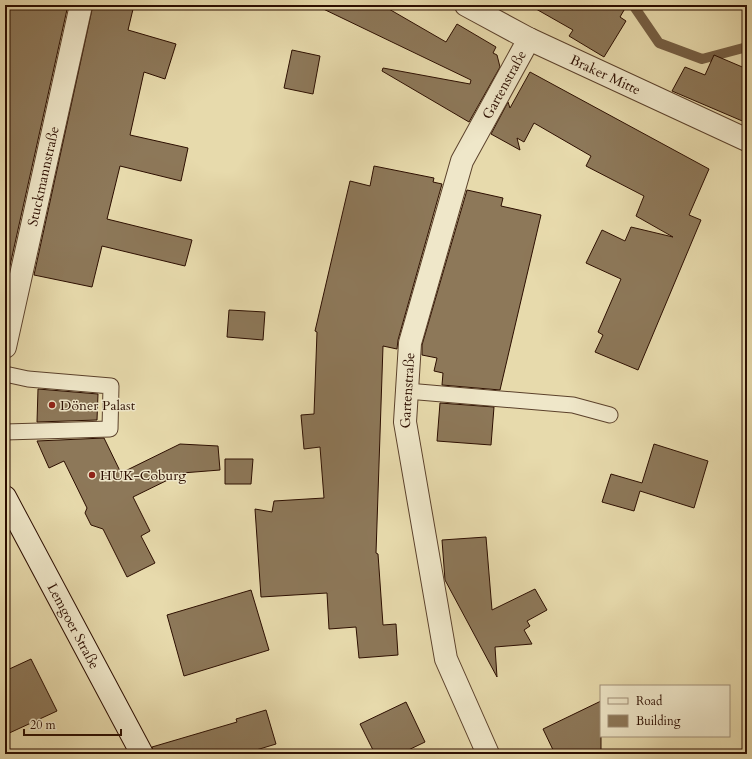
<svg xmlns="http://www.w3.org/2000/svg" width="752" height="759" font-family="Cardo,serif">
	<style>
		.lines { fill: none; stroke-linecap: round; stroke-linejoin: round }
		.stream { stroke: #765f44; stroke-width: 10 }
		.building { fill: #8d7859; stroke: #2c0e00 }
		.lane-casing { stroke: #5b412b; stroke-width: 17 }
		.street-casing { stroke: #5b412b; stroke-width: 24 }
		.secondary-casing { stroke: #2c0e00; stroke-width: 24 }
		.lane { stroke: #efe7c9; stroke-width: 15 }
		.street { stroke: #efe7c9; stroke-width: 22 }
		.secondary { stroke: #efe7c9; stroke-width: 22 }
		.poi-dot { fill: #8f2418; stroke: #efe7c9; stroke-width: 1.5 }
		.labels { text-anchor: middle; stroke-width: 3; stroke-linejoin: round; paint-order: stroke }
		.street-label { font-size: 14px; fill: #2c0e00; stroke: #efe7c9 }
		.poi-label { font-size: 14px; fill: #2c0e00; stroke: #efe7c9; text-anchor: start }
	</style>
	<rect width="100%" height="100%" fill="#e7daac"/>
	<filter id="stains"><feTurbulence type="fractalNoise" baseFrequency=".005" numOctaves="4"/><feColorMatrix values="0 0 0 0 .2 0 0 0 0 .09 0 0 0 0 .02 0 0 0 .5 -.17"/></filter>
	<radialGradient id="worn" r=".72"><stop offset=".6" stop-color="#630" stop-opacity="0"/><stop offset="1" stop-color="#630" stop-opacity=".3"/></radialGradient>
	<g class="lines">
		<polyline class="stream" points="633,5 659,43 702,59 747,47"/>
	</g>
	<g class="building">
		<polygon points="5,5 68,5 9,270 5,269"/>
		<polygon points="93,5 134,5 128,30 176,44 165,79 144,72 130,135 188,148 181,181 120,166 107,219 192,240 185,266 102,246 92,287 34,275"/>
		<polygon points="315,5 382,5 446,42 457,24 496,47 493,53 497,55 500,67 469,122 382,71 383,68 470,84 471,80"/>
		<polygon points="529,5 627,5 620,17 626,21 604,57 569,36 573,30"/>
		<polygon points="292,50 320,56 313,94 284,88"/>
		<polygon points="714,55 747,69 747,123 672,91 685,67 705,75"/>
		<polygon points="530,72 709,169 689,215 701,220 638,370 595,352 603,335 598,332 621,279 586,263 602,230 625,241 631,227 673,237 636,216 644,196 586,166 591,156 534,123 524,142 517,138 520,150 491,134 508,102 510,108"/>
		<polygon points="374,166 434,178 433,182 442,184 398,340 397,349 383,346 376,553 378,554 383,625 396,624 398,655 359,658 356,627 329,629 327,593 261,597 255,509 272,512 274,501 324,498 320,447 304,449 301,415 314,414 317,332 315,331 350,181 370,186"/>
		<polygon points="467,190 503,198 501,206 541,215 500,390 442,385 443,373 434,371 437,358 422,355 422,345"/>
		<polygon points="229,310 265,312 263,340 227,337"/>
		<polygon points="38,389 98,394 97,420 37,422"/>
		<polygon points="440,403 494,407 491,445 437,441"/>
		<polygon points="104,438 121,473 180,444 218,446 220,470 182,473 133,497 150,531 141,536 155,563 127,577 103,529 91,525 85,513 87,508 64,461 49,468 37,441"/>
		<polygon points="654,444 708,461 694,508 640,491 634,511 602,502 611,474 642,483"/>
		<polygon points="225,459 253,459 251,484 225,484"/>
		<polygon points="486,537 492,610 535,589 547,610 527,621 530,626 524,630 532,644 495,647 497,677 445,580 442,540"/>
		<polygon points="251,590 269,650 184,676 167,615"/>
		<polygon points="31,659 57,711 5,735 5,671"/>
		<polygon points="601,701 601,754 555,754 543,729"/>
		<polygon points="406,702 425,742 400,754 375,754 360,724"/>
		<polygon points="266,710 276,744 243,754 154,754 152,747 237,722 236,719"/>
	</g>
	<g class="lines">
		<g class="lane-casing">
			<g id="lane">
				<polyline points="5,374 28,379 111,386 110,429 5,432"/>
				<polyline points="407,391 573,405 610,415"/>
			</g>
		</g>
		<g class="street-casing">
			<g id="street">
				<path id="s1" d="M466,5L529,39L747,140"/>
				<path id="s2" d="M5,347L81,5"/>
				<path id="s3" d="M488,754L446,659L405,422L410,343L462,161L529,39"/>
			</g>
		</g>
		<g class="secondary-casing">
			<g id="secondary">
				<path id="s4" d="M5,497L142,754"/>
			</g>
		</g>
		<use href="#lane" class="lane"/>
		<use href="#street" class="street"/>
		<use href="#secondary" class="secondary"/>
	</g>
	<g class="poi-dot">
		<circle cx="52" cy="405" r="4"/>
		<circle cx="92" cy="475" r="4"/>
	</g>
	<g class="labels">
		<g class="street-label">
			<text dy="5" stroke="none"><textPath href="#s1" startOffset="156">Braker Mitte</textPath></text>
			<text dy="5" stroke="none"><textPath href="#s3" startOffset="700">Gartenstraße</textPath></text>
			<text dy="5" stroke="none"><textPath href="#s2" startOffset="175">Stuckmannstraße</textPath></text>
			<text dy="5" stroke="none"><textPath href="#s3" startOffset="376">Gartenstraße</textPath></text>
			<text dy="5" stroke="none"><textPath href="#s4" startOffset="146">Lemgoer Straße</textPath></text>
		</g>
		<g class="poi-label">
			<text x="60" y="410">Döner Palast</text>
			<text x="100" y="480">HUK-Coburg</text>
		</g>
	</g>
	<rect width="752" height="759" fill="none" stroke="#e7daac" stroke-width="20"/>
	<rect x="6" y="6" width="740" height="747" fill="none" stroke="#2c0e00" stroke-width="2"/>
	<rect x="10" y="10" width="732" height="739" fill="none" stroke="#2c0e00"/>
	<rect x="600" y="685" width="130" height="52" fill="#efe7c9" stroke="#a19079"/>
	<rect x="608" y="698" width="20" height="6" fill="#efe7c9" stroke="#a19079"/>
	<text x="636" y="705" font-size="12" fill="#2c0e00">Road</text>
	<rect x="608" y="715" width="20" height="12" fill="#8d7859" stroke="#a19079"/>
	<text x="636" y="725" font-size="12" fill="#2c0e00">Building</text>
	<path d="M24 729v6h97v-6" fill="none" stroke="#2c0e00" stroke-width="2"/>
	<text x="30" y="729" font-size="12" fill="#2c0e00" stroke="#efe7c9" stroke-width="3" paint-order="stroke">20 m</text>
	<rect width="100%" height="100%" filter="url(#stains)"/>
	<rect width="100%" height="100%" fill="url(#worn)"/>
</svg>
